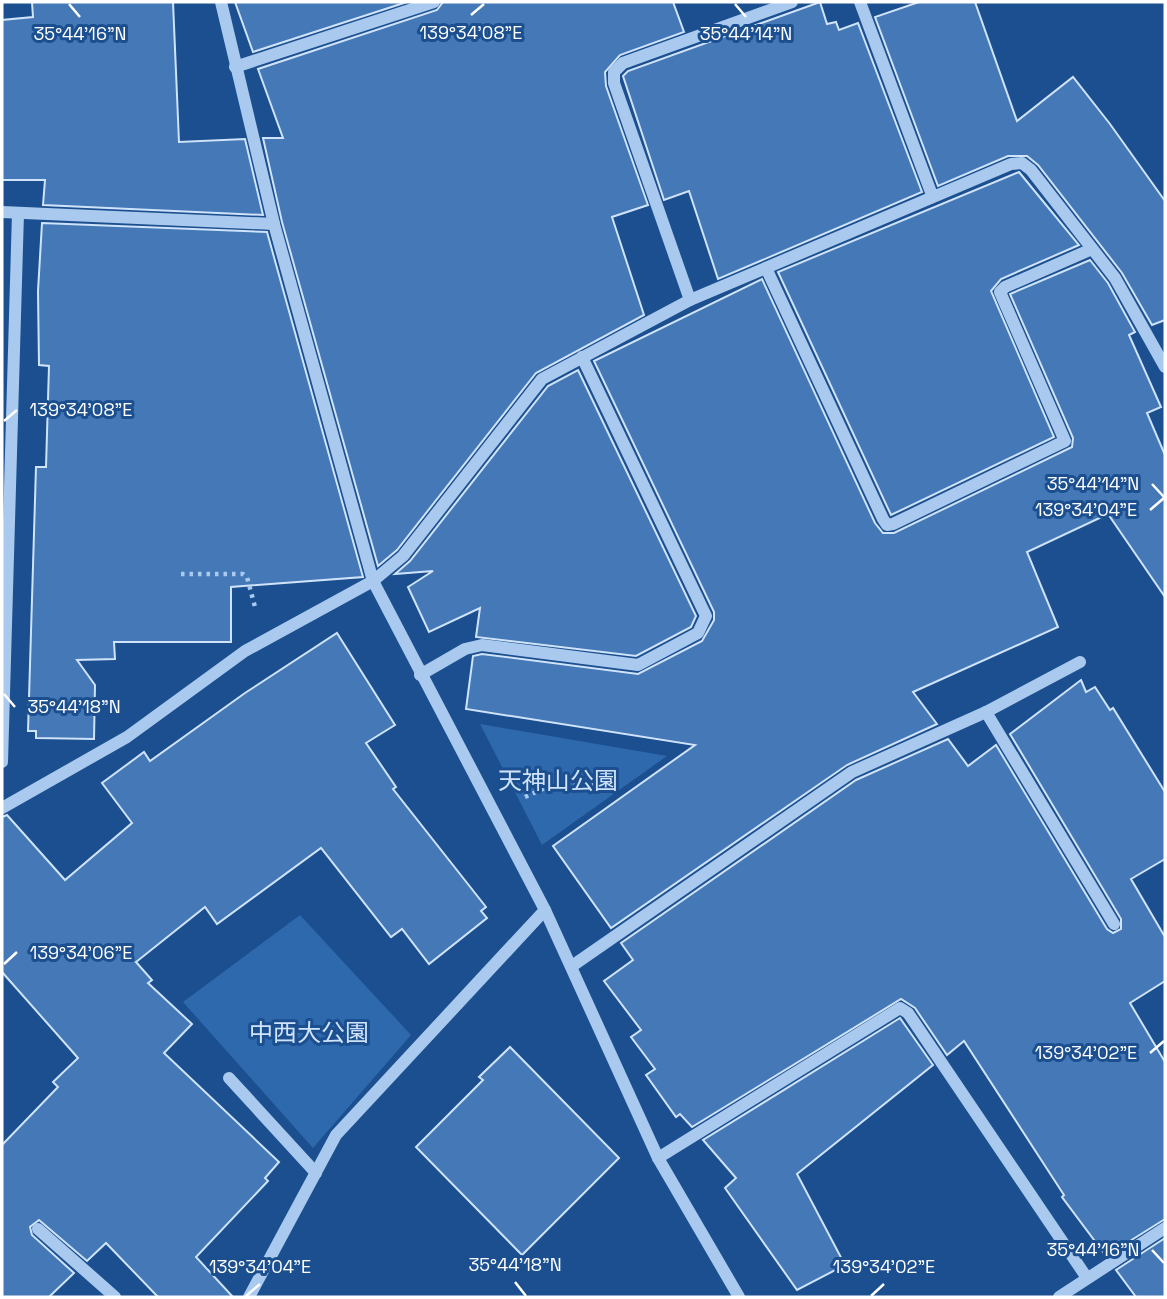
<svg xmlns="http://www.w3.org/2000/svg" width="1167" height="1299" font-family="'Space Grotesk','Noto Sans JP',sans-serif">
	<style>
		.green { fill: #2e69ad }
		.building { fill: #4478b7; stroke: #cfe3fa; stroke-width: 2 }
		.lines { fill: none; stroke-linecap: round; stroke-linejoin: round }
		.path { stroke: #a9c9ee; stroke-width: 4.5; stroke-dasharray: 3.5 5; stroke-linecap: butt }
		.minor { stroke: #a9c9ee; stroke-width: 12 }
		.ticks { fill: none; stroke: #fff; stroke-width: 2.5 }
		.labels { text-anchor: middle; stroke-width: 6; stroke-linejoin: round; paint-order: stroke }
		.park-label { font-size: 24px; fill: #cfe3fa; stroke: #1b4f8f }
		.ticks-label { font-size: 18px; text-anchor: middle; fill: #fff; stroke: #1b4f8f; stroke-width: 6; stroke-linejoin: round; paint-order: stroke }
	</style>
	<rect width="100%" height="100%" fill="#1b4f8f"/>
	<g class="green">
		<polygon points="480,724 667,756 542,845"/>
		<polygon points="300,915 411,1035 313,1148 183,1002"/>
	</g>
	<g class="building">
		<polygon points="32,2 173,2 179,142 245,139 263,215 43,205 45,180 2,180 2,20 33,17"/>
		<polygon points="235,2 407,2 253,52"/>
		<polygon points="443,2 673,2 684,32 620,55 605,72 606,86 648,205 612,217 644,315 536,373 397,550 378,566 282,222 263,138 283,138 258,69 437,10"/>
		<polygon points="820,2 827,24 836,22 839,30 858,23 922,192 718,279 689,191 664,200 623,76 628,71"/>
		<polygon points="919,2 975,2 1017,121 1073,77 1110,124 1165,201 1165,320 1152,325 1122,273 1038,165 1027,156 1008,156 938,186 875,17"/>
		<polygon points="1019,172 1079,245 1001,279 991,291 1054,437 891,515 778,272"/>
		<polygon points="42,223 267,232 363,577 231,587 231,642 114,642 115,659 77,660 95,685 94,739 36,738 36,731 28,731 36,467 46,467 49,366 39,365 38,291"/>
		<polygon points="1090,260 1108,283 1135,332 1129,335 1161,407 1147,413 1165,455 1165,597 1108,514 1027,552 1058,627 913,692 937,724 847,765 611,928 553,846 695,745 466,709 473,656 482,654 638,674 702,641 714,620 714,612 594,361 762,279 875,523 883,533 894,533 1072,447 1073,438 1010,294"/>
		<polygon points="578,370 696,616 691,627 636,656 476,637 480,608 429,632 408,587 433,571 395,574 410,561 548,386"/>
		<polygon points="337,633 395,725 366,743 396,787 393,789 486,907 481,911 487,918 429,964 402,929 391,937 321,848 217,924 205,907 136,962 152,980 148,983 192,1024 164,1053 279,1162 265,1178 268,1181 196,1257 233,1297 158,1297 106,1243 87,1261 39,1220 30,1227 32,1235 74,1273 49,1297 2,1297 2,1145 58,1087 53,1082 78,1058 2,972 2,817 7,815 65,880 132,823 102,783 144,752 150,761 245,693"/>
		<polygon points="1081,680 1086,692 1095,687 1110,710 1113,708 1165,792 1165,859 1131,879 1165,937 1165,981 1130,1003 1165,1062 1165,1219 1106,1256 1062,1197 1064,1195 964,1041 947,1055 915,1008 901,999 692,1127 680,1114 676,1117 646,1075 655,1069 631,1037 641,1030 604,981 633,960 621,943 856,780 948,739 968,766 996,745 1107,929 1113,933 1121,929 1121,919 1010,734"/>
		<polygon points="900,1018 933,1065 797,1174 845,1265 797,1290 725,1188 736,1178 703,1140"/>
		<polygon points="510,1047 619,1158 522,1255 416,1147 483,1080 479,1077"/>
		<polygon points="1165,1238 1165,1297 1136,1297 1116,1270"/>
	</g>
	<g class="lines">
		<g class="path">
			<polyline points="181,574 243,574 247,577 255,607"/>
			<polyline points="525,797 547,787 596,784"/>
		</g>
		<g class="minor">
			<polyline points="221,2 274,224 373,581 545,910 658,1158 739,1297"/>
			<polyline points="860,2 932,195"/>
			<polyline points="235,67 434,2"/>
			<polyline points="2,212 274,224"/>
			<polyline points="766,268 883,519 887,525 893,524 1065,441 1000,292 1005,287 1092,249"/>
			<polyline points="690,300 614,83 614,72 623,63 792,2"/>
			<polyline points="420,675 465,649 482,645 638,665 698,633 706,616 582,357"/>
			<polyline points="986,712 1114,924"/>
			<polyline points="2,762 18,213"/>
			<polyline points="2,808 127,737 245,651 373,581 403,556 542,379 690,300 1011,164 1022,163 1031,170 1115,278 1165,367"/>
			<polyline points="572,966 852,772 986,712 1080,662"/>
			<polyline points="229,1078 316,1173"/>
			<polyline points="658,1158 900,1008 908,1013 1087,1278"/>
			<polyline points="38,1229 115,1297"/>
			<polyline points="249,1297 336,1135 545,910"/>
			<polyline points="1059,1297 1165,1228"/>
		</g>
	</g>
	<path class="ticks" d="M69,4L80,17M735,4L746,17M471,15L484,4M4,421L17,410M1152,484L1164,497M1150,510L1164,498M4,694L15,707M4,964L17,952M1150,1053L1164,1041M1152,1250L1164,1263M515,1282L526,1296M246,1296L260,1284M871,1296L884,1284"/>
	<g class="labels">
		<g class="park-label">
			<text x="558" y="789">天神山公園</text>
			<text x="309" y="1041">中西大公園</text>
		</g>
	</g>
	<g class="ticks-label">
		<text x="471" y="39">139°34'08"E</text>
		<text x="80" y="40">35°44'16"N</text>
		<text x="746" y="40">35°44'14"N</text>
		<text x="81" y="416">139°34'08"E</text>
		<text x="1093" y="490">35°44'14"N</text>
		<text x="1086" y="516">139°34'04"E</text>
		<text x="74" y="713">35°44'18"N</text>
		<text x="81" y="959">139°34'06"E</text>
		<text x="1086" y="1059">139°34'02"E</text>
		<text x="1093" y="1256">35°44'16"N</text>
		<text x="515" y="1271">35°44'18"N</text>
		<text x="260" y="1273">139°34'04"E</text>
		<text x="884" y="1273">139°34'02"E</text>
	</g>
	<rect width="1167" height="1299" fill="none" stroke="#ffffff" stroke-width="7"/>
</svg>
